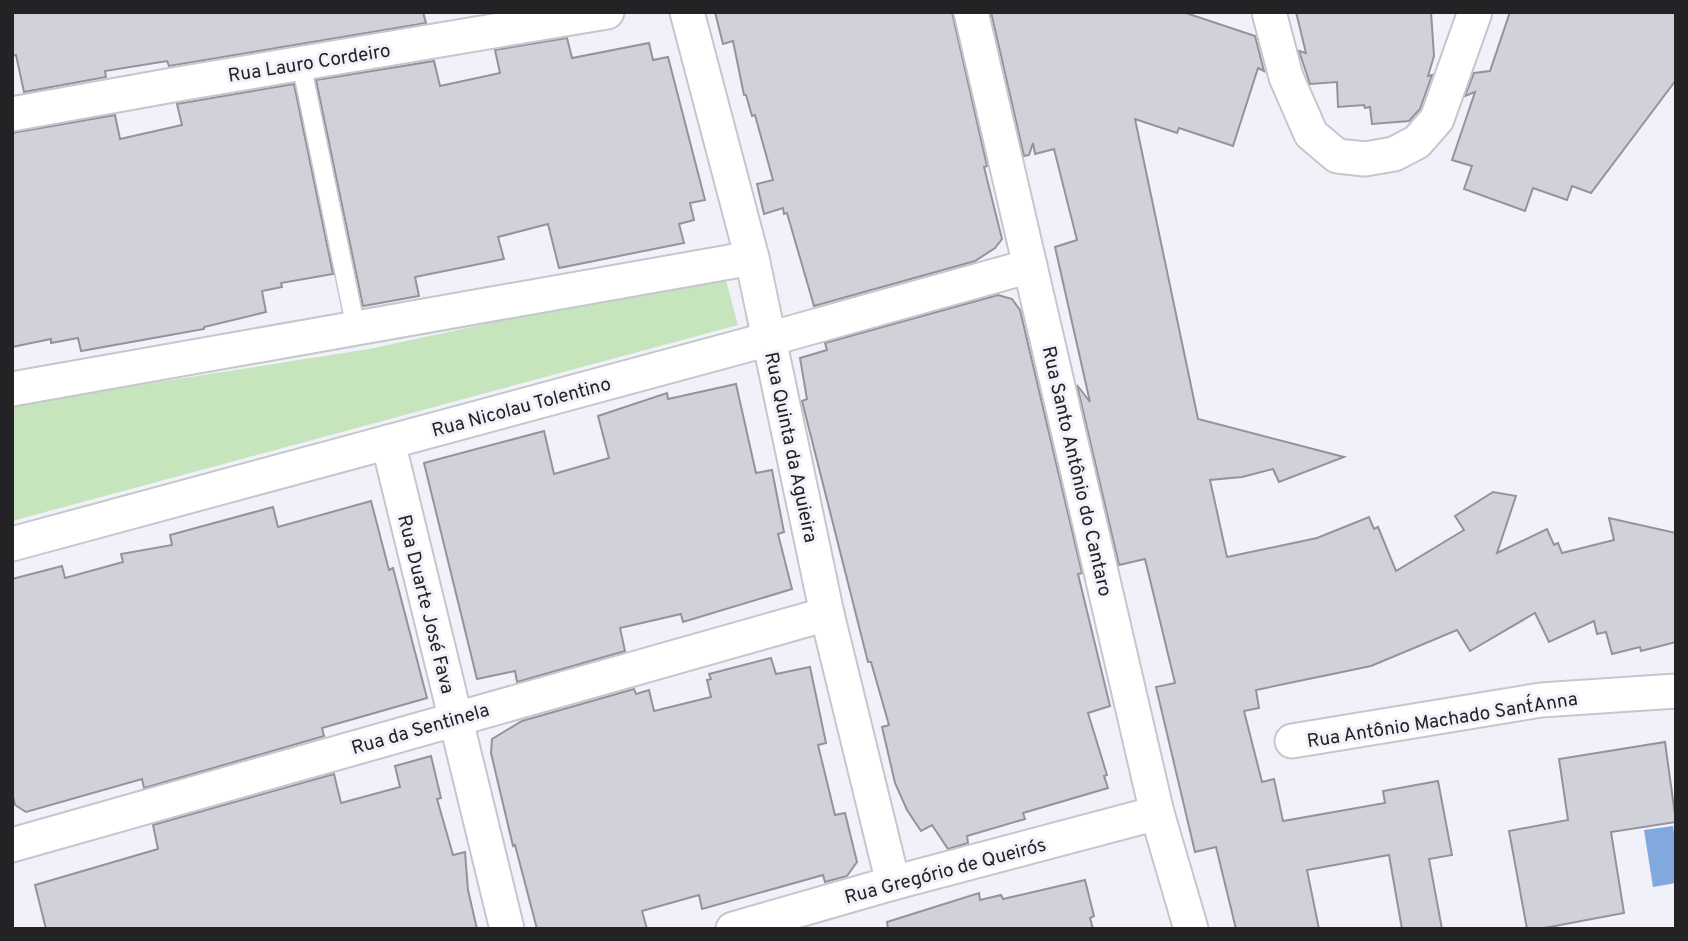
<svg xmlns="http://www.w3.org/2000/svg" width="1688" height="941" font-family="Overpass,sans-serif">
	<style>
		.green { fill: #c6e5bd }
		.water { fill: #81a9dd }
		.building { fill: #d0d1d9; stroke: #93939c; stroke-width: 2 }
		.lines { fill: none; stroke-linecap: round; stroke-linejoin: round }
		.service-casing { stroke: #c6c6cf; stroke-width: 21 }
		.minor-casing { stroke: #c6c6cf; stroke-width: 37 }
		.service { stroke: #fff; stroke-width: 18 }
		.minor { stroke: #fff; stroke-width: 33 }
		.labels { text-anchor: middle; stroke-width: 6; stroke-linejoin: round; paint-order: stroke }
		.street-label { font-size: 19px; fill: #232326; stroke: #f1f1fa }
	</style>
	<rect width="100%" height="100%" fill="#f1f1fa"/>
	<polygon class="green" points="724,273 738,325 12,521 12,405 369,349"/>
	<polygon class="water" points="1673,826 1676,844 1676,883 1653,887 1644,830"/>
	<g class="building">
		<polygon points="12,12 423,12 426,23 169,66 167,61 105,71 106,77 24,92 16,55 12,56"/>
		<polygon points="715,12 952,12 987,166 984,167 1002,239 995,248 975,261 814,306 787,213 784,214 783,208 764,214 757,184 773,180 755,115 752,116 746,95 744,95 733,41 723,44"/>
		<polygon points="991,12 1183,12 1255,36 1264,71 1258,68 1233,146 1179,128 1177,133 1135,119 1198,419 1344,457 1279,482 1273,469 1242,477 1210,480 1227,557 1317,538 1369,517 1374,529 1378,527 1396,571 1464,530 1455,516 1493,492 1516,496 1497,553 1547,529 1554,545 1558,543 1562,553 1614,540 1609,518 1676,533 1676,642 1641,651 1640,647 1612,654 1606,632 1597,634 1594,621 1549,642 1535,613 1470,651 1457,630 1371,666 1256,690 1259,708 1244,711 1262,782 1274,779 1283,821 1385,803 1383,791 1438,781 1452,855 1429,859 1442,929 1402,929 1389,855 1307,870 1319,929 1236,929 1216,847 1195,852 1156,687 1175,683 1145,559 1119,565 1077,385 1090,402 1055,247 1077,240 1054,149 1035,154 1033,143 1029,155 1024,156"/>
		<polygon points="1296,12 1431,12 1434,56 1428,76 1432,75 1420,109 1409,121 1372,124 1370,107 1365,108 1364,105 1338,107 1337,82 1310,84 1299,51 1306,53"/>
		<polygon points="1510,12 1676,12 1676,80 1591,193 1572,186 1567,200 1533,188 1525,211 1464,189 1472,166 1452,160 1475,92 1465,96 1474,73 1490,71"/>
		<polygon points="567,38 572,58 649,43 653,60 668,57 705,200 690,203 694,220 679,224 684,243 559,268 548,224 498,237 504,259 415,277 419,296 363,306 316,80 434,61 440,86 500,73 495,50"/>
		<polygon points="294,84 333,274 281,283 282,287 262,291 266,312 204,327 204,329 81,351 78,338 51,343 51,339 12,347 12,133 115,115 120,139 182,125 177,104"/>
		<polygon points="998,295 1012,299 1020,310 1082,573 1078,574 1110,706 1088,713 1107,775 1104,776 1108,788 1023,813 1025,819 967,836 968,843 948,849 932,825 921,831 907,810 895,783 882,727 889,725 871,662 868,662 802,401 807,399 800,358 827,350 825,343"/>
		<polygon points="736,384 756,473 772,470 784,532 778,534 792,589 683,622 681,614 620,628 625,651 517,682 515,671 477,679 424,463 544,431 554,474 609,458 598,416 667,393 668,399"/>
		<polygon points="371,501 389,570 393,568 427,698 322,728 324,736 144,788 142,779 26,812 15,805 12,792 12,579 62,566 65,578 123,562 121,554 172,545 170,535 273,507 278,527"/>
		<polygon points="771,658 776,674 810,667 826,743 818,745 835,815 845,813 857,862 847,876 825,882 823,875 702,909 699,895 642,911 647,929 537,929 515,845 513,846 491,753 492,739 522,721 634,689 636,694 649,690 654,711 711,697 707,680 711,679 709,674"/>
		<polygon points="1665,742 1676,822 1611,832 1624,913 1539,929 1527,929 1509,831 1568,820 1559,759"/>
		<polygon points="431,756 441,798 437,799 453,855 465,852 468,890 477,929 46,929 35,885 158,849 153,825 334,774 341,803 400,787 395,766"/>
		<polygon points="1085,880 1094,916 1090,918 1093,929 888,929 887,922 979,893 980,900 1001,895 1003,899"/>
	</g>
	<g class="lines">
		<g class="service-casing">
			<polyline id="service" points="301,63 356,329"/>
		</g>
		<g class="minor-casing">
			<g id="minor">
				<polyline points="687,12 752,258 827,614 893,883"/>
				<polyline points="971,12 1157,813 1191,929"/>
				<polyline points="1269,12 1286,77 1311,134 1337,156 1365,159 1394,154 1417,142 1437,119 1475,12"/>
				<polyline points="12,114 184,83 607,12"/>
				<polyline points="12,389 752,258"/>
				<polyline points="388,442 507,929"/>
				<polyline points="12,544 769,339 1030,266"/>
				<polyline points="1292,741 1541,700 1676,691"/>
				<polyline points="12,845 827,614"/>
				<polyline points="733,929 893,883 1157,813"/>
			</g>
		</g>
		<use href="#service" class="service"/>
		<use href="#minor" class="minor"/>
	</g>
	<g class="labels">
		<g class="street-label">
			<text transform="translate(309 62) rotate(-9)" y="7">Rua Lauro Cordeiro</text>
			<text transform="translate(521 406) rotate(-15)" y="7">Rua Nicolau Tolentino</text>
			<text transform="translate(792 447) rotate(78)" y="7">Rua Quinta da Aguieira</text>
			<text transform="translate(1078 471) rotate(77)" y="7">Rua Santo Antônio do Cantaro</text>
			<text transform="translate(427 604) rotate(76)" y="7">Rua Duarte José Fava</text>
			<text transform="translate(1442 719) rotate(-9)" y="7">Rua Antônio Machado Sant´Anna</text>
			<text transform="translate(420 728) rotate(-16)" y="7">Rua da Sentinela</text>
			<text transform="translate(945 870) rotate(-15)" y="7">Rua Gregório de Queirós</text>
		</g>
	</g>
	<rect width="1688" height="941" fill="none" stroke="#232326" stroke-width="28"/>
</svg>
